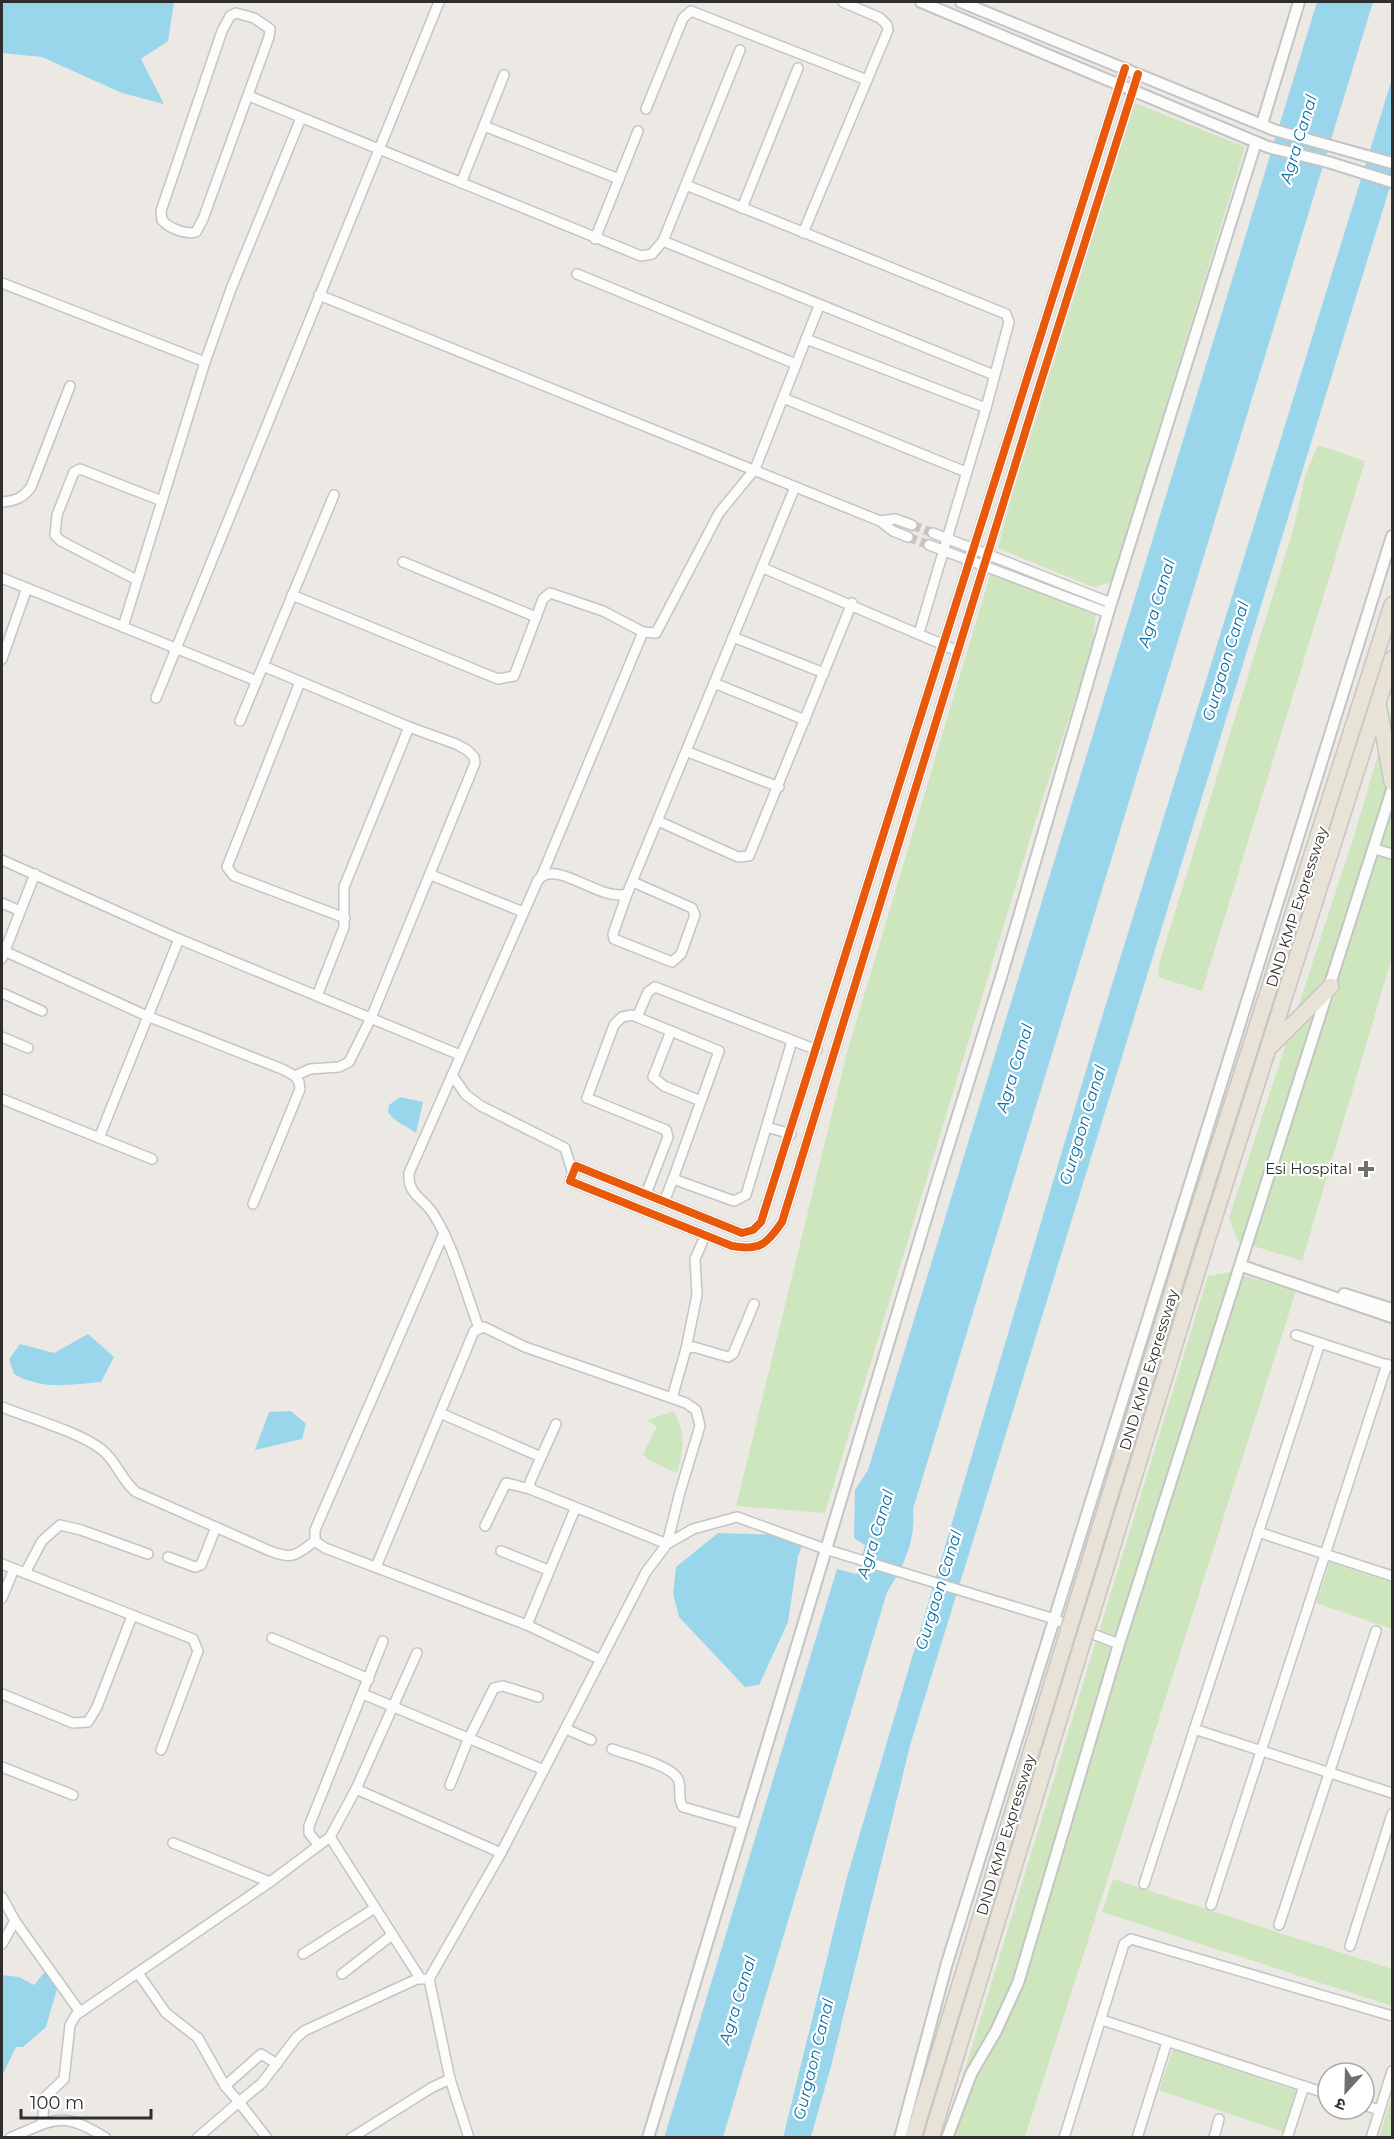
<svg xmlns="http://www.w3.org/2000/svg" width="1394" height="2139" font-family="Montserrat,'Noto Sans Devanagari',sans-serif">
	<style>
		.green { fill: #cee6be }
		.water { fill: #99d6ec }
		.lines { fill: none; stroke-linecap: round; stroke-linejoin: round }
		.canal { stroke: #99d6ec; stroke-width: 9 }
		.minor-tunnel { stroke: #c6c3c0; stroke-width: 9; stroke-dasharray: 9 4.5; stroke-linecap: butt }
		.minor-casing { stroke: #c5c4c5; stroke-width: 12 }
		.tertiary-casing { stroke: #c5c4c5; stroke-width: 14 }
		.trunk-casing { stroke: #c6c5c4; stroke-width: 18 }
		.minor { stroke: #fcfcfb; stroke-width: 9 }
		.tertiary { stroke: #fcfcfb; stroke-width: 10 }
		.trunk { stroke: #e9e2d6; stroke-width: 15 }
		.trunk-bridge-casing { stroke: #c6c5c4; stroke-width: 18; stroke-linecap: butt }
		.trunk-bridge { stroke: #e9e2d6; stroke-width: 15 }
		.cycleway-casing { stroke: #fff; stroke-width: 11 }
		.cycleway { stroke: #e8590c; stroke-width: 8 }
		.poi-dot { fill: #706f6e; stroke: #fff; stroke-width: 2 }
		.labels { text-anchor: middle; stroke-width: 4.5; stroke-linejoin: round; paint-order: stroke }
		.street-label { font-size: 15px; fill: #2e2e2e; stroke: #fff }
		.poi-label { font-size: 15px; fill: #2e2e2e; stroke: #fff; text-anchor: end }
		.water-label { font-size: 16px; font-style: italic; fill: #0d6fa3; stroke: #fff }
	</style>
	<rect width="100%" height="100%" fill="#ece8e4"/>
	<g class="green">
		<polygon points="1135,103 1245,147 1112,582 1093,587 998,548 1010,503"/>
		<polygon points="1318,445 1365,461 1202,991 1158,977 1159,964 1294,527 1305,476"/>
		<polygon points="991,572 1096,614 1092,647 1037,816 825,1513 736,1506 846,1056"/>
		<polygon points="1392,708 1392,957 1302,1261 1238,1241 1229,1218 1354,836"/>
		<polygon points="1231,1272 1296,1291 1025,2137 944,2138 1208,1276"/>
		<path d="M674,1411C686,1435 684,1447 677,1473L649,1460L643,1454L657,1427L648,1420Z"/>
		<polygon points="1330,1562 1392,1583 1392,1629 1316,1603"/>
		<polygon points="1113,1879 1392,1969 1392,2006 1102,1912"/>
		<polygon points="1173,2049 1297,2091 1283,2132 1159,2090"/>
		<polygon points="1392,2096 1392,2137 1379,2137"/>
	</g>
	<g class="water">
		<polygon points="2,2 174,2 168,41 141,59 164,104 122,93 42,57 2,53"/>
		<path d="M1317,2H1373L913,1509C916,1540 904,1566 887,1592L723,2137L664,2138L837,1569L864,1576L875,1572L871,1549L854,1538L855,1490L868,1470Z"/>
		<polygon points="1392,79 1392,180 911,1742 831,2066 811,2137 783,2138 847,1877 1098,1030"/>
		<path d="M400,1097L423,1102L416,1133C406,1125 395,1123 388,1112L389,1105Z"/>
		<path d="M88,1334L114,1357L101,1382C69,1385 42,1390 14,1374L9,1359L20,1344L54,1353Z"/>
		<polygon points="291,1411 306,1424 302,1439 255,1450 269,1412"/>
		<polygon points="718,1533 783,1535 805,1539 798,1556 788,1622 759,1685 745,1687 679,1617 673,1594 676,1567"/>
		<polygon points="48,1968 57,1989 46,2027 23,2047 16,2047 2,2076 2,1975 19,1977 34,1985"/>
	</g>
	<g class="lines">
		<polyline class="canal" points="858,1585 872,1538"/>
		<g class="minor-tunnel">
			<polyline points="912,525 933,533"/>
			<polyline points="908,537 929,545"/>
		</g>
		<g class="minor-casing">
			<g id="minor">
				<path d="M236,13L254,18L270,29L269,37L203,219L196,232C185,235 169,228 162,220L161,211L222,31L230,16Z"/>
				<path d="M1125,68L761,1222L753,1230L742,1233L576,1166L570,1181L732,1246C760,1251 767,1244 782,1222L1036,397L1138,74"/>
				<polyline points="249,96 641,256 652,254 663,241 740,50"/>
				<polyline points="646,109 683,18 691,11 867,80"/>
				<polyline points="484,126 619,179"/>
				<polyline points="461,183 504,75"/>
				<polyline points="686,185 1006,314 1009,322 986,408 919,633"/>
				<polyline points="742,208 798,68"/>
				<polyline points="803,233 888,30 887,25 880,18 843,2"/>
				<polyline points="595,239 638,131"/>
				<polyline points="663,241 994,375"/>
				<polyline points="577,274 796,364"/>
				<polyline points="2,283 205,362"/>
				<polyline points="319,295 880,521 893,531 908,537"/>
				<polyline points="806,339 986,408"/>
				<polyline points="783,398 966,472"/>
				<path d="M2,502C15,501 23,498 31,487L70,386"/>
				<polyline points="880,521 895,519 912,525"/>
				<polyline points="933,533 1111,603"/>
				<polyline points="929,545 1108,613"/>
				<polyline points="403,562 536,617"/>
				<polyline points="763,568 958,651"/>
				<polyline points="2,578 257,681"/>
				<polyline points="137,580 61,541 55,535 57,515 74,472 80,469 162,501"/>
				<polyline points="292,595 498,679 514,676 543,599 550,593 603,611 643,632 656,633 719,513 755,469 819,306"/>
				<polyline points="123,627 205,362 231,289 301,118"/>
				<polyline points="733,637 824,673"/>
				<polyline points="2,659 27,588"/>
				<polyline points="263,666 409,727 456,744 467,750 474,757 475,763 371,1018 349,1062 339,1067 310,1069 295,1076"/>
				<polyline points="300,682 227,867 234,876 345,918"/>
				<polyline points="714,683 805,720"/>
				<polyline points="156,698 439,2"/>
				<polyline points="240,721 334,495"/>
				<polyline points="688,752 779,787"/>
				<polyline points="658,821 738,857 749,856 852,603"/>
				<polyline points="1375,849 1392,854"/>
				<polyline points="2,860 179,939 460,1055"/>
				<polyline points="431,875 523,912"/>
				<polyline points="542,875 643,632"/>
				<polyline points="627,894 613,934 614,939 672,962 681,954 695,915 692,908 633,882"/>
				<polyline points="2,903 20,911"/>
				<polyline points="2,950 147,1016 282,1069 295,1076 299,1082 300,1089 253,1204"/>
				<polyline points="2,958 35,874"/>
				<polyline points="2,993 42,1011"/>
				<polyline points="317,996 344,927 344,887 409,727"/>
				<polyline points="637,1017 648,992 655,987 817,1050"/>
				<polyline points="671,1031 653,1077 664,1086 701,1101"/>
				<polyline points="2,1037 28,1048"/>
				<polyline points="452,1075 466,1095 481,1106 565,1148 573,1174"/>
				<polyline points="2,1099 152,1159"/>
				<polyline points="767,1127 791,1134"/>
				<polyline points="99,1138 179,939"/>
				<polyline points="646,1194 668,1137 666,1130 587,1098 614,1025 622,1017 632,1015 719,1051 673,1179"/>
				<polyline points="664,1202 673,1179 734,1201 746,1195 792,1041"/>
				<polyline points="444,1233 315,1530 315,1541 325,1548 527,1625 601,1660"/>
				<path d="M479,1328C465,1291 455,1249 434,1215C424,1198 407,1195 409,1173L538,880C557,858 599,902 627,894L795,487"/>
				<polyline points="1296,1335 1390,1366"/>
				<polyline points="686,1349 697,1295 695,1259 702,1243"/>
				<polyline points="672,1398 686,1349 694,1347 728,1357 733,1354 754,1304"/>
				<path d="M2,1407C29,1418 79,1432 101,1449C117,1461 121,1480 136,1492L270,1551C293,1560 296,1555 315,1541"/>
				<polyline points="440,1413 541,1457"/>
				<polyline points="485,1526 506,1483 530,1489"/>
				<polyline points="1258,1532 1392,1576"/>
				<polyline points="501,1551 548,1570"/>
				<polyline points="168,1557 195,1567 201,1565 216,1527"/>
				<polyline points="2,1564 193,1639 198,1651 161,1750"/>
				<polyline points="376,1567 472,1336 474,1331 484,1327 525,1347 686,1403 696,1410 700,1426 680,1492 667,1544 530,1489 530,1482 556,1424"/>
				<polyline points="25,1573 42,1541 60,1525 81,1530 148,1554"/>
				<polyline points="2,1598 14,1569"/>
				<polyline points="527,1625 575,1509"/>
				<polyline points="272,1638 369,1679"/>
				<polyline points="417,1653 356,1789 330,1837 420,1978"/>
				<polyline points="2,1694 73,1723 88,1722 97,1707 132,1616"/>
				<polyline points="363,1694 544,1770"/>
				<polyline points="566,1729 591,1740"/>
				<polyline points="1194,1729 1392,1793"/>
				<path d="M612,1749C628,1755 671,1765 678,1779C682,1788 677,1799 683,1807L742,1824"/>
				<polyline points="2,1767 73,1795"/>
				<polyline points="450,1785 468,1740 494,1688 503,1686 538,1697"/>
				<polyline points="356,1789 501,1853"/>
				<polyline points="173,1843 270,1882"/>
				<polyline points="318,1844 309,1833 309,1826 383,1641"/>
				<polyline points="1144,1884 1320,1343"/>
				<polyline points="2,1897 15,1921 80,2012"/>
				<polyline points="1211,1905 1387,1364"/>
				<polyline points="1279,1925 1376,1631"/>
				<polyline points="2,1944 15,1921"/>
				<polyline points="1350,1946 1392,1814"/>
				<polyline points="303,1954 375,1908"/>
				<polyline points="138,1973 166,2013 198,2038 225,2086"/>
				<polyline points="342,1974 392,1935"/>
				<polyline points="1102,2020 1328,2094"/>
				<polyline points="1364,2105 1379,2110"/>
				<polyline points="42,2124 45,2097 64,2079 70,2025 76,2015 270,1882 330,1837"/>
				<path d="M10,2138C55,2119 62,2110 106,2138"/>
				<polyline points="197,2138 239,2102 225,2086 261,2054 277,2064"/>
				<polyline points="267,2138 239,2102 262,2083 296,2038 304,2031 417,1979 424,1979"/>
				<polyline points="351,2138 431,2088 450,2079"/>
				<polyline points="469,2138 450,2079 429,1979 501,1853 646,1572 667,1544 693,1529 737,1517 828,1550 1048,1617 1119,1644"/>
				<polyline points="1064,2138 1124,1944 1131,1939 1392,2016"/>
				<polyline points="1137,2138 1167,2042"/>
				<polyline points="1214,2138 1219,2119"/>
				<polyline points="1287,2138 1304,2086"/>
				<polyline points="1371,2138 1392,2071"/>
			</g>
		</g>
		<g class="tertiary-casing">
			<g id="tertiary">
				<polyline points="921,2 1268,147 1328,162 1392,182"/>
				<polyline points="961,2 1274,130 1392,163"/>
				<polyline points="1262,124 1299,2"/>
				<polyline points="1242,1266 1392,1317"/>
				<polyline points="1344,1294 1392,1309"/>
				<polyline points="648,2138 935,1189 1002,974 1108,613 1256,142"/>
				<polyline points="900,2138 947,1963 1392,536"/>
				<polyline points="947,2138 971,2074 996,2031 1018,1983 1119,1644 1392,790"/>
			</g>
		</g>
		<g class="trunk-casing">
			<g id="trunk">
				<polyline points="1379,708 1392,782"/>
				<polyline points="1271,1046 1331,986"/>
				<polyline points="1074,1612 1185,1251 1392,605"/>
				<polyline points="1091,1616 1202,1256 1392,659"/>
				<polyline points="913,2138 1067,1635"/>
				<polyline points="931,2138 1083,1641"/>
			</g>
		</g>
		<use href="#minor" class="minor"/>
		<use href="#tertiary" class="tertiary"/>
		<use href="#trunk" class="trunk"/>
		<g class="trunk-bridge-casing">
			<g id="trunk-bridge">
				<polyline points="1067,1635 1074,1612"/>
				<polyline points="1083,1641 1091,1616"/>
			</g>
		</g>
		<use href="#trunk-bridge" class="trunk-bridge"/>
		<g class="cycleway-casing">
			<path id="cycleway" d="M1125,68L761,1222L753,1230L742,1233L576,1166L570,1181L732,1246C760,1251 767,1244 782,1222L1036,397L1138,74"/>
		</g>
		<use href="#cycleway" class="cycleway"/>
	</g>
	<path class="poi-dot" d="M1363 1160h6v6h6v6h-6v6h-6v-6h-6v-6h6z"/>
	<g class="labels">
		<g class="street-label">
			<text transform="translate(1297 907) rotate(-72)" y="5">DND KMP Expressway</text>
			<text transform="translate(1149 1370) rotate(-73)" y="5">DND KMP Expressway</text>
			<text transform="translate(1006 1835) rotate(-73)" y="5">DND KMP Expressway</text>
		</g>
		<g class="poi-label">
			<text x="1352" y="1174">Esi Hospital</text>
		</g>
		<g class="water-label">
			<text transform="translate(1298 139) rotate(-73)" y="6">Agra Canal</text>
			<text transform="translate(1156 603) rotate(-73)" y="6">Agra Canal</text>
			<text transform="translate(1225 661) rotate(-73)" y="6">Gurgaon Canal</text>
			<text transform="translate(1014 1068) rotate(-73)" y="6">Agra Canal</text>
			<text transform="translate(1082 1125) rotate(-73)" y="6">Gurgaon Canal</text>
			<text transform="translate(875 1534) rotate(-73)" y="6">Agra Canal</text>
			<text transform="translate(938 1590) rotate(-73)" y="6">Gurgaon Canal</text>
			<text transform="translate(737 2000) rotate(-73)" y="6">Agra Canal</text>
			<text transform="translate(813 2059) rotate(-76)" y="6">Gurgaon Canal</text>
		</g>
	</g>
	<rect width="1394" height="2139" fill="none" stroke="#2e2e2e" stroke-width="6"/>
	<g transform="translate(1346 2091) rotate(202)"><circle r="28" fill="#ffffff" stroke="#ababab" stroke-width="1.5"/>
	<path d="M0-4.5L10 22L0 15L-10 22Z" fill="#706f6e"/>
	<text y="-9" font-size="16" font-weight="bold" text-anchor="middle" fill="#2e2e2e">उ</text>
	</g>
	<path d="M21 2109v9h130v-9" fill="none" stroke="#2e2e2e" stroke-width="3"/>
	<text x="30" y="2109" font-size="18" fill="#2e2e2e" stroke="#ffffff" stroke-width="4.5" paint-order="stroke">100 m</text>
</svg>
